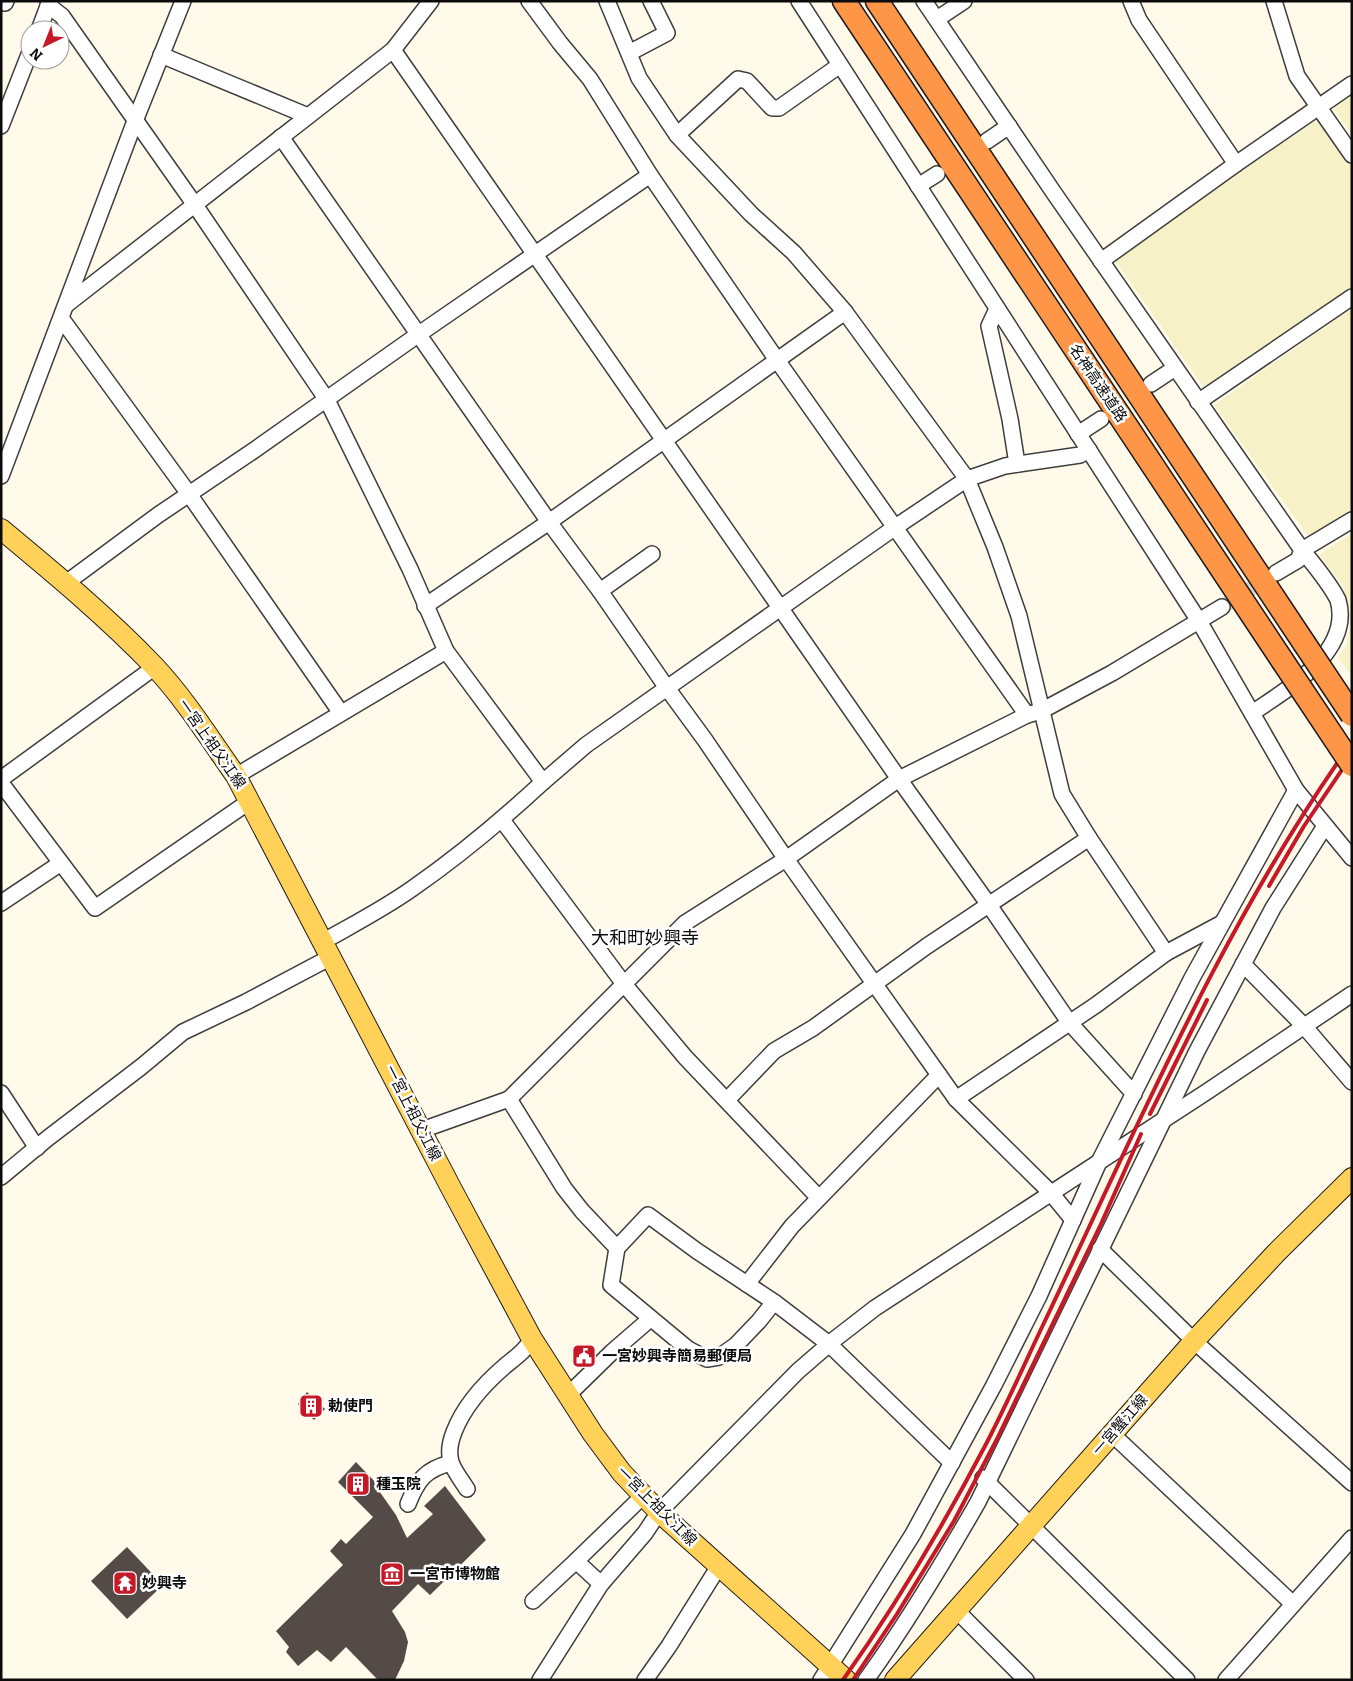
<svg xmlns="http://www.w3.org/2000/svg" width="1353" height="1681" font-family="Bitter,'Noto Sans JP',serif">
	<style>
		.farmland { fill: #f7f1c7 }
		.building { fill: #544b47 }
		.lines { fill: none; stroke-linecap: round; stroke-linejoin: round }
		.minor-tunnel { stroke: #dad6c8; stroke-width: 15; stroke-dasharray: 15 8; stroke-linecap: butt }
		.minor-casing { stroke: #3e3e3e; stroke-width: 18 }
		.major-casing { stroke: #1c1c1c; stroke-width: 22 }
		.highway-casing { stroke: #1c1c1c; stroke-width: 25 }
		.minor { stroke: #fff; stroke-width: 15 }
		.major { stroke: #ffd159; stroke-width: 20 }
		.highway { stroke: #ff9547; stroke-width: 22 }
		.rail { stroke: #c51927; stroke-width: 4 }
		.highway-bridge-casing { stroke: #1c1c1c; stroke-width: 25; stroke-linecap: butt }
		.highway-bridge { stroke: #ff9547; stroke-width: 22 }
		.labels { text-anchor: middle; stroke-width: 5; stroke-linejoin: round; paint-order: stroke }
		.street-label { font-size: 15px; fill: #0b0b0b; stroke: #fff }
		.poi-label { font-size: 15px; font-weight: bold; fill: #0b0b0b; stroke: #fff; text-anchor: start }
		.quarter-label { font-size: 18px; fill: #0b0b0b; stroke: #fff }
	</style>
	<rect width="100%" height="100%" fill="#fffae9"/>
	<g class="farmland">
		<polygon points="1352,95 1352,135 1333,107"/>
		<polygon points="1315,121 1323,122 1352,166 1352,290 1207,392 1114,259"/>
		<polygon points="1352,308 1352,515 1312,541 1214,405"/>
		<polygon points="1352,533 1352,677 1338,657 1346,646 1350,627 1348,604 1342,584 1319,555"/>
	</g>
	<g class="building">
		<polygon points="307,1392 325,1409 314,1420 298,1404"/>
		<polygon points="356,1462 379,1486 377,1488 396,1515 407,1538 433,1514 424,1506 445,1486 486,1540 430,1595 418,1584 392,1611 405,1632 408,1642 404,1661 395,1680 378,1680 346,1647 331,1662 317,1650 298,1666 286,1652 289,1647 276,1631 343,1565 330,1551 341,1539 346,1544 373,1517 338,1482"/>
		<polygon points="127,1547 163,1585 127,1619 91,1581"/>
	</g>
	<g class="lines">
		<polyline class="minor-tunnel" points="1222,607 1271,576"/>
		<g class="minor-casing">
			<g id="minor">
				<polyline points="2,1 5,3 6,1"/>
				<polyline points="529,1 560,43 590,79 650,175 777,360 1027,715"/>
				<polyline points="607,1 639,78 677,135 751,214 794,253 845,312 967,479 995,547 1019,616 1062,794 1089,838 1166,953"/>
				<polyline points="799,1 1199,621 1296,790 1352,858"/>
				<path d="M924,1L1054,193L1302,550C1315,566 1329,582 1338,600C1353,652 1286,690 1252,713"/>
				<polyline points="1131,1 1139,20 1236,164"/>
				<polyline points="1274,1 1297,76 1352,155"/>
				<polyline points="48,5 62,16 195,205 327,400 410,569 446,651 543,782 586,745 894,528 967,479 1005,466 1080,455 1089,450"/>
				<polyline points="937,19 964,1"/>
				<polyline points="39,30 50,1"/>
				<polyline points="393,50 899,779 989,905 1069,1022 1134,1094"/>
				<polyline points="629,53 667,33 651,1"/>
				<polyline points="161,55 308,116"/>
				<polyline points="1,126 30,52"/>
				<polyline points="677,135 738,79 747,81 772,108 779,108 840,65"/>
				<polyline points="281,137 549,522 600,591 667,688 705,740 786,859 956,1099 1051,1193 1073,1220"/>
				<polyline points="987,141 1009,126"/>
				<polyline points="918,186 937,174"/>
				<polyline points="1101,261 1236,164 1352,84"/>
				<polyline points="66,305 393,50 431,1"/>
				<polyline points="997,309 989,326 1010,419 1017,464"/>
				<polyline points="61,318 189,494 341,713"/>
				<polyline points="1151,384 1175,368"/>
				<polyline points="1198,402 1352,297"/>
				<polyline points="1078,434 1101,419"/>
				<polyline points="1,476 135,121 183,1"/>
				<polyline points="1276,573 1298,560 1302,550 1352,520"/>
				<polyline points="66,583 158,515 253,451 419,334 650,175"/>
				<polyline points="600,591 652,554"/>
				<polyline points="425,606 549,522 845,312"/>
				<polyline points="236,776 446,651"/>
				<polyline points="1,779 155,667"/>
				<polyline points="1,783 95,908 250,801"/>
				<polyline points="502,820 624,984 685,1057 819,1198"/>
				<polyline points="1,903 61,863"/>
				<path d="M324,941C354,924 385,908 413,888C459,856 502,820 543,782"/>
				<polyline points="1243,964 1304,1026 1352,1082"/>
				<polyline points="1,1093 37,1148"/>
				<polyline points="509,1099 564,1188 582,1211 617,1248 611,1285 688,1349 707,1359 719,1357 736,1345 759,1321 774,1302"/>
				<polyline points="956,1099 1096,1005 1166,953 1222,923"/>
				<polyline points="727,1100 774,1051 813,1028 927,946 1089,838"/>
				<polyline points="422,1130 509,1099 685,923 786,859 899,779 1027,715 1041,711 1112,673 1222,607"/>
				<polyline points="1,1177 48,1138 141,1067 183,1032 246,1002 331,957"/>
				<polyline points="617,1248 648,1215 697,1251 774,1302 829,1344 952,1463"/>
				<polyline points="1100,1249 1194,1341 1352,1483"/>
				<polyline points="747,1284 792,1226 939,1075"/>
				<polyline points="567,1396 612,1352 650,1319"/>
				<polyline points="1112,1434 1293,1604"/>
				<polyline points="983,1478 1187,1680"/>
				<path d="M467,1489C462,1481 454,1471 451,1462C448,1451 450,1442 454,1432C464,1406 484,1384 505,1366C516,1357 525,1351 532,1339"/>
				<path d="M408,1504C417,1481 425,1469 451,1463"/>
				<polyline points="601,1584 576,1561 643,1496"/>
				<polyline points="533,1601 576,1561"/>
				<polyline points="956,1610 1026,1680"/>
				<polyline points="540,1680 601,1584 645,1533 659,1512 798,1371 835,1339 875,1308 1208,1091 1352,994"/>
				<polyline points="645,1680 669,1646 719,1566"/>
				<polyline points="821,1680 913,1534 994,1385 1039,1296 1099,1162 1192,978 1296,790"/>
				<path d="M866,1680C907,1623 943,1563 978,1502L1197,1051L1273,908L1325,826"/>
				<polyline points="1226,1680 1352,1538"/>
			</g>
		</g>
		<g class="major-casing">
			<g id="major">
				<path d="M1,529C54,573 107,617 154,666C185,699 210,739 236,776L450,1186L532,1339L593,1434L622,1473L659,1512L846,1680"/>
				<polyline points="895,1680 1194,1341 1276,1253 1352,1178"/>
			</g>
		</g>
		<g class="highway-casing">
			<g id="highway">
				<polyline points="844,1 1282,660"/>
				<polyline points="877,1 1304,643"/>
			</g>
		</g>
		<use href="#minor" class="minor"/>
		<use href="#major" class="major"/>
		<use href="#highway" class="highway"/>
		<g class="rail">
			<polyline points="1269,886 1304,826 1352,755"/>
			<polyline points="1150,1114 1207,1000"/>
			<path d="M843,1680C896,1605 943,1526 985,1446C1006,1406 1024,1365 1043,1325C1138,1126 1224,921 1352,742"/>
			<polyline points="853,1680 897,1614 954,1521 997,1439 1101,1224 1141,1134"/>
		</g>
		<g class="highway-bridge-casing">
			<g id="highway-bridge">
				<polyline points="1304,643 1352,715"/>
				<polyline points="1282,660 1352,765"/>
			</g>
		</g>
		<use href="#highway-bridge" class="highway-bridge"/>
	</g>
	<defs>
		<g id="civic-square" transform="scale(1.25)"><rect x="-9" y="-9" width="18" height="18" rx="4" fill="#c51927" stroke="#fff"/><path d="M-.6-6.5H3V-4.5H.6V-3L4-1V1h2V6H-6V1h2V-1L-.6-3ZM-1.2 2.5V6h2.4V2.5Z" fill="#fff"/></g>
		<g id="building-square" transform="scale(1.25)"><rect x="-9" y="-9" width="18" height="18" rx="4" fill="#c51927" stroke="#fff"/><path d="M-4-6H4V6H1V3H-1V6H-4ZM-2.5-4.3h1.7v1.8h-1.7ZM.8-4.3h1.7v1.8H.8ZM-2.5-1h1.7V.8h-1.7ZM.8-1h1.7V.8H.8Z" fill="#fff"/></g>
		<g id="museum-square" transform="scale(1.25)"><rect x="-9" y="-9" width="18" height="18" rx="4" fill="#c51927" stroke="#fff"/><path d="M0-6L6-3V-2H-6V-3ZM-5-1h2V3h-2ZM-1-1h2V3h-2ZM3-1h2V3H3ZM-6 4H6V6H-6Z" fill="#fff"/></g>
		<g id="temple-square" transform="scale(1.25)"><rect x="-9" y="-9" width="18" height="18" rx="4" fill="#c51927" stroke="#fff"/><path d="M0-6L5-2H3V0L6.5 2.5H4V6H1.5V3h-3V6H-4V2.5H-6.5L-3 0V-2H-5Z" fill="#fff"/></g>
	</defs>
	<g fill-rule="evenodd">
		<use href="#civic-square" x="584" y="1356"/>
		<use href="#building-square" x="311" y="1406"/>
		<use href="#building-square" x="358" y="1484"/>
		<use href="#museum-square" x="392" y="1574"/>
		<use href="#temple-square" x="125" y="1583"/>
	</g>
	<g class="labels">
		<g class="street-label">
			<text transform="translate(1098 383) rotate(56)" y="5">名神高速道路</text>
			<text transform="translate(212 744) rotate(55)" y="5">一宮上祖父江線</text>
			<text transform="translate(413 1113) rotate(63)" y="5">一宮上祖父江線</text>
			<text transform="translate(1120 1425) rotate(-49)" y="5">一宮蟹江線</text>
			<text transform="translate(657 1506) rotate(45)" y="5">一宮上祖父江線</text>
		</g>
		<g class="poi-label">
			<text x="602" y="1361">一宮妙興寺簡易郵便局</text>
			<text x="328" y="1411">勅使門</text>
			<text x="376" y="1489">種玉院</text>
			<text x="410" y="1579">一宮市博物館</text>
			<text x="142" y="1588">妙興寺</text>
		</g>
		<g class="quarter-label">
			<text x="645" y="944">大和町妙興寺</text>
		</g>
	</g>
	<rect width="1353" height="1681" fill="none" stroke="#0b0b0b" stroke-width="5"/>
	<g transform="translate(45 45) rotate(223)"><circle r="24" fill="#ffffff" stroke="#9d9d9d"/>
	<path d="M0-4L9 19L0 12L-9 19Z" fill="#c51927"/>
	<text y="-8" font-size="14" font-weight="bold" text-anchor="middle" fill="#0b0b0b">N</text>
	</g>
</svg>
